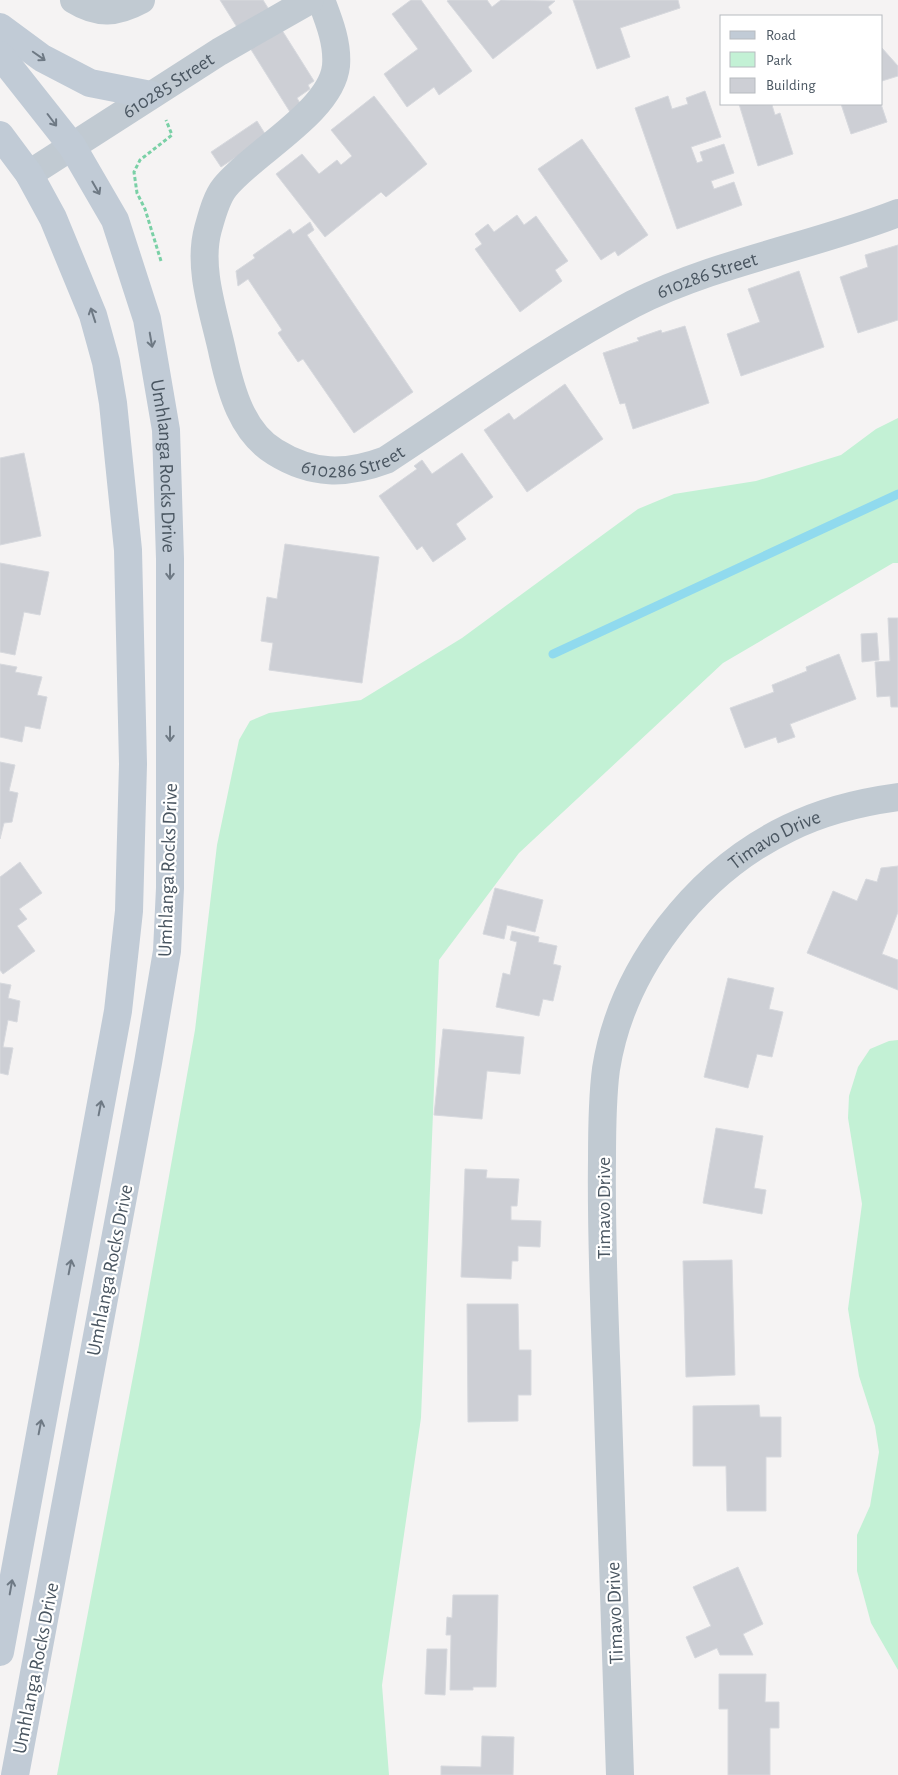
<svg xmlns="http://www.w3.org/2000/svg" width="898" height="1775" font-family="'Alegreya Sans',sans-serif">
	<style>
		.green { fill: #c3f1d5 }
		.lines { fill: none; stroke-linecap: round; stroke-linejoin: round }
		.stream { stroke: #90daee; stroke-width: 9 }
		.building { fill: #cdcfd5; stroke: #d7d9de }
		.path { stroke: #7ad0a6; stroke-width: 3; stroke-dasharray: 4 2.5; stroke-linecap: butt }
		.minor { stroke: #c1cad2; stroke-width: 28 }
		.secondary { stroke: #c1cbd6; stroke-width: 28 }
		.oneway { stroke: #6e7984 }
		.labels { text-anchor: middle; stroke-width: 4.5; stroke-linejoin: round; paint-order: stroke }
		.street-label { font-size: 20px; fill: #4a5661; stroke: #fff }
	</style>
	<rect width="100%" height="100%" fill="#f5f3f3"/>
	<g class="green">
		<polygon points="898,418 898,563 893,563 723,663 519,853 439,960 421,1418 382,1685 389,1775 57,1775 139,1345 195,1030 217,845 239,740 250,721 269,713 361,700 462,638 638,509 674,494 756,481 841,455 876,429"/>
		<polygon points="898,1040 898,1670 871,1623 857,1571 857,1535 870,1506 879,1452 875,1426 859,1376 848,1309 862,1204 848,1118 849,1096 858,1067 870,1049 889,1041"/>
	</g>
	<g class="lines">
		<polyline class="stream" points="553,654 898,494"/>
	</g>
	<g class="building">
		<polygon points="220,0 263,0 314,81 308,85 310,89 297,98 301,105 290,112"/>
		<polygon points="411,0 421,0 472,71 439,95 434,87 407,107 384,74 418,49 392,14"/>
		<polygon points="449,0 487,0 492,7 501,0 555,1 548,7 552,13 493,59 447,1"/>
		<polygon points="573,0 678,0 680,8 620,28 630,57 597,69"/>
		<polygon points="882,48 898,66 898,76 882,81"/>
		<polygon points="705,91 721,137 691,147 697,163 703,161 700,152 724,144 734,173 711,181 714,189 734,182 742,205 677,229 635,108 668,96 672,109 688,104 686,98"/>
		<polygon points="374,96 427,164 386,197 381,192 325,237 276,174 302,154 319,174 337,160 341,165 352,156 331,130"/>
		<polygon points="739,104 772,105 775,115 780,113 793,154 758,166"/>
		<polygon points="841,104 881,104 887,122 851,134"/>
		<polygon points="257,121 267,137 221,167 211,152"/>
		<polygon points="582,139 648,235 618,256 615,251 601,260 538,169"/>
		<polygon points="517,215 524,225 536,216 568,261 555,270 562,281 520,312 475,249 482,244 475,234 488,224 494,232"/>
		<polygon points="310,222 314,230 307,235 413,392 354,433 303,359 298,362 278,333 282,330 248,279 238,286 236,271 255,258 253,255 290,229 293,234"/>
		<polygon points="898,245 898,320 858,333 840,277 868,267 865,255"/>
		<polygon points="799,271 824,347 741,376 727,334 760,322 748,289"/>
		<polygon points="685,326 709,403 633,429 625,403 620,404 603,353 639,341 637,338 661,330 662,333"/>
		<polygon points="565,384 603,439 527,492 484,430 509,413 514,420"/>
		<polygon points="24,453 41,536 0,545 0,458"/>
		<polygon points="462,453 493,497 456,524 466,539 433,562 422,546 417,550 379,496 417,469 414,466 422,460 432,474"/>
		<polygon points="285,544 379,557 362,683 269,670 273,643 261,641 267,597 277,599"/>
		<polygon points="0,563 49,572 40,615 24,612 15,655 0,652"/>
		<polygon points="888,618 898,618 898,707 891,707 890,696 877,697 875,662 890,661"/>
		<polygon points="877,633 879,660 862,662 861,634"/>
		<polygon points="839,654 856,699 790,724 795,737 778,743 776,737 745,748 730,708 774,692 772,685 807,671 806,667"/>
		<polygon points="0,664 17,667 15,672 42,677 37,695 47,697 40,729 25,726 22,742 0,737"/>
		<polygon points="0,762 15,765 9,791 18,793 12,822 4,823 0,839"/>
		<polygon points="20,862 42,893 19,909 27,919 17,926 35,951 3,974 0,970 0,877"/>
		<polygon points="898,866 898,912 882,954 898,960 898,990 807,953 833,891 857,901 866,879 877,882 881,868"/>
		<polygon points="495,888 543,900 535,932 507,925 504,939 483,934"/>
		<polygon points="512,931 539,937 538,942 557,946 553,964 561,966 553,1001 543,999 539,1016 496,1007 503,973 510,975 517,942 510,940"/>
		<polygon points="728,978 774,988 769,1009 783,1012 772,1057 757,1054 748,1088 704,1077"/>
		<polygon points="0,983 11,985 8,998 20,1001 17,1022 8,1020 3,1047 13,1048 8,1075 0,1073"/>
		<polygon points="443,1029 524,1037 520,1074 487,1071 482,1119 434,1115"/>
		<polygon points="716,1128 763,1136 754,1188 766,1190 762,1214 703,1203"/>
		<polygon points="465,1169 487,1170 486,1178 519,1179 517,1206 511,1206 511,1220 541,1221 540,1247 518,1246 518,1261 512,1261 511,1279 461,1277"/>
		<polygon points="732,1260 735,1375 686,1377 683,1261"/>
		<polygon points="467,1304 518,1304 519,1350 531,1350 531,1395 518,1395 518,1421 468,1422"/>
		<polygon points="759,1405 760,1417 781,1417 781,1457 766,1457 766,1511 727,1511 726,1466 693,1466 693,1406"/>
		<polygon points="738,1567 763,1624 743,1634 753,1655 720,1655 717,1648 695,1658 686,1637 711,1626 693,1587"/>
		<polygon points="453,1595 498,1595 496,1687 473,1687 473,1690 450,1690 451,1635 446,1635 447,1617 452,1618"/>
		<polygon points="427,1649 447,1649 445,1695 425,1694"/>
		<polygon points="719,1674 766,1674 765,1702 779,1702 779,1728 770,1728 770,1775 728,1775 728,1709 719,1709"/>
		<polygon points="482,1736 514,1737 513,1775 441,1775 441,1766 481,1767"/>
	</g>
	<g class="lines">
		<polyline class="path" points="161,261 145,209 137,193 134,172 140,160 172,135 166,120"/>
		<g class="minor">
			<path d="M74,0C98,15 117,13 141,0"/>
			<path id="s1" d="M321,0C329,21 338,43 336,66C331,112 252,153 225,187C216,198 212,215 208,229C197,269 215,316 223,355C231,391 242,432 275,452C312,475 346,475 386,460C467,407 547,349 633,304C716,262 811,247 898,213"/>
			<path id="s2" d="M29,174L219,52L310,0"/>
			<path id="s3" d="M620,1775C615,1644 611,1513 607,1382C604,1308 601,1234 602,1160C602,1130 602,1099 606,1069C622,968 697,872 789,828C823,811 861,802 898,797"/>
		</g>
		<g class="secondary">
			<polyline points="0,27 42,58 90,83 151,95"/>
			<path id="s4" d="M0,55L72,146L115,220L147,319L166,430L170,559V888L167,951L148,1063L15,1775"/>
			<polyline points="0,135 29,174 53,218 93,315 106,362 113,403 128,550 133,764 129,911 118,1011 0,1652"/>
		</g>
	</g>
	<defs><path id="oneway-shaft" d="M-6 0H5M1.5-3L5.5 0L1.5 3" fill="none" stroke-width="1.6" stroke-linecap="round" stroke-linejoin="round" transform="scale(1.25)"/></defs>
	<g class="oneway">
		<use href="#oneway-shaft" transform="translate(39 56) rotate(35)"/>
		<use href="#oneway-shaft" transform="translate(52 120) rotate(53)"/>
		<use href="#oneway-shaft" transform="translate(96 188) rotate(60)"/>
		<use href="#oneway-shaft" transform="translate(93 315) rotate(-108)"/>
		<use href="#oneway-shaft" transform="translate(151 340) rotate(80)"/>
		<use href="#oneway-shaft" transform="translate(170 572) rotate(90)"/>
		<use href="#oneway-shaft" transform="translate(170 734) rotate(90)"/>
		<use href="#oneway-shaft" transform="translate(100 1108) rotate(-79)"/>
		<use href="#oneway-shaft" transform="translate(70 1267) rotate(-79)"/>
		<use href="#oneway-shaft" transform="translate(40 1427) rotate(-79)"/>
		<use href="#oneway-shaft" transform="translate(11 1587) rotate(-80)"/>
	</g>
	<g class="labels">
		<g class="street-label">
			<text dy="7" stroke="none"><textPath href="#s2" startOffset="165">610285 Street</textPath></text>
			<text dy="7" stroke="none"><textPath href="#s1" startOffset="1010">610286 Street</textPath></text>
			<text dy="7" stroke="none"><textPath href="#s1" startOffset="605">610286 Street</textPath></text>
			<text dy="7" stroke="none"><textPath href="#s4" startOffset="454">Umhlanga Rocks Drive</textPath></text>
			<text dy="7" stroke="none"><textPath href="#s3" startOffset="1002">Timavo Drive</textPath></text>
			<text transform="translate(167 870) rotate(-88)" y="7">Umhlanga Rocks Drive</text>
			<text transform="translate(603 1208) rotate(-90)" y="7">Timavo Drive</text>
			<text transform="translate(109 1270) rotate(-79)" y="7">Umhlanga Rocks Drive</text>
			<text transform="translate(614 1613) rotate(-92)" y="7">Timavo Drive</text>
			<text transform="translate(35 1668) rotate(-79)" y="7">Umhlanga Rocks Drive</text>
		</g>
	</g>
	<rect x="720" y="15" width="162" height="90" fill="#ffffff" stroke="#b7bbc0"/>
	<rect x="730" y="31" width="25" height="8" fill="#c1cbd6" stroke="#b7bbc0"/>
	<text x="766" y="40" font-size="15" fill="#4a5661">Road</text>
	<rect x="730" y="52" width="25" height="15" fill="#c3f1d5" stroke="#b7bbc0"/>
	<text x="766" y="65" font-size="15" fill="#4a5661">Park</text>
	<rect x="730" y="78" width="25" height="15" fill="#cdcfd5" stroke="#b7bbc0"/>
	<text x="766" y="90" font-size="15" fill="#4a5661">Building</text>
</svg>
